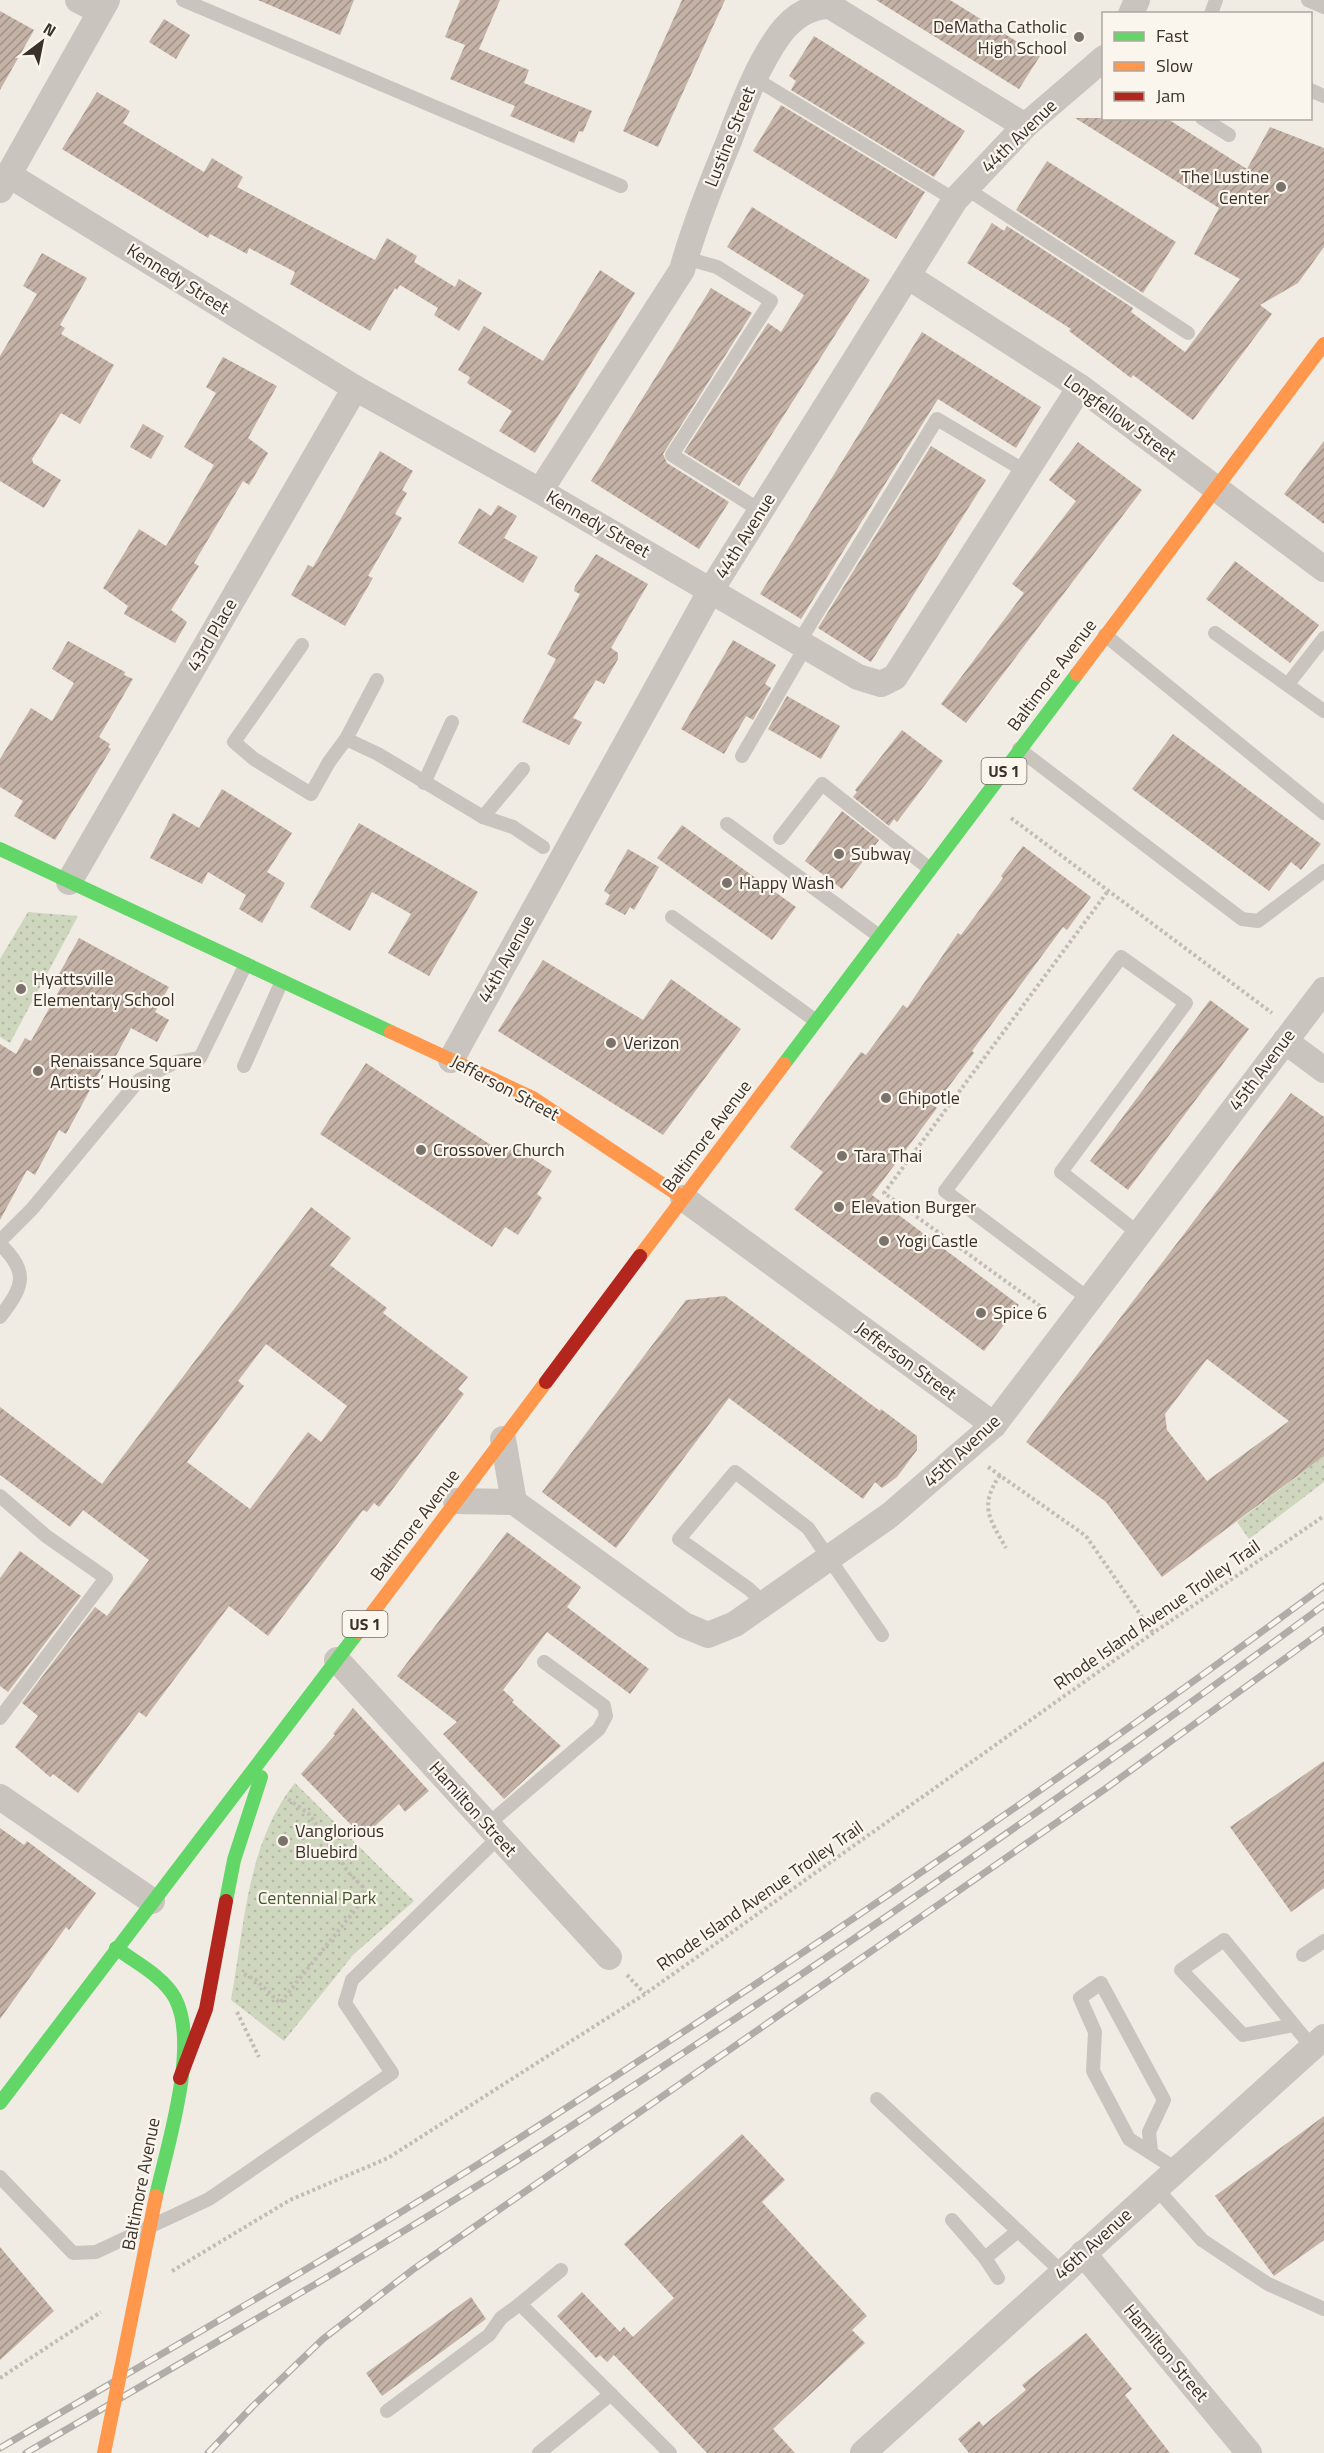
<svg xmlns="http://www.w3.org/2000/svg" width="1324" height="2453" font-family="'Titillium Web',sans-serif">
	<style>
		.grass { fill: url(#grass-dots) }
		.building { fill: url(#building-hatch); fill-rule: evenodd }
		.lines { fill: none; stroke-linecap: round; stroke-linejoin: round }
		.path { stroke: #c2bcb5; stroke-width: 4; stroke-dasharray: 3 3; stroke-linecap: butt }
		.lane { stroke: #c9c4bd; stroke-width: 14 }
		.street { stroke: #c9c4bd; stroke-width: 26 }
		.fast { stroke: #63d668; stroke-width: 14 }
		.slow { stroke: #ff974d; stroke-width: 14 }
		.jam { stroke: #b3261e; stroke-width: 14 }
		.rail-casing { stroke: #b0aca7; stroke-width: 7 }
		.rail { stroke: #fbf6ed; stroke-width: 4.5; stroke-dasharray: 14; stroke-linecap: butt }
		.slow-bridge { stroke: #ff974d; stroke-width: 14 }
		.poi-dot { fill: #7a726b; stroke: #fbf6ed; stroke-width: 2 }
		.labels { text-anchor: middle; stroke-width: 4.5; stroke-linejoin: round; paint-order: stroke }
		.shield { fill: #fbf6ed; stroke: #746c64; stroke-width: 1.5 }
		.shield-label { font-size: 16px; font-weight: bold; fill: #3a312a }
		.poi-label { font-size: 18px; fill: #3a312a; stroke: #fbf6ed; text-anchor: start }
		.street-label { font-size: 18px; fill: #3a312a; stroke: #fbf6ed }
		.park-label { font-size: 18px; fill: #43592d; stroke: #fbf6ed }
	</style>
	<defs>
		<pattern id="grass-dots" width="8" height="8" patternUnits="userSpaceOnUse" patternTransform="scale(1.5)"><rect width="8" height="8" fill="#ced6be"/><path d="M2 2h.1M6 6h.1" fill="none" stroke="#b2b8a3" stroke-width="1.8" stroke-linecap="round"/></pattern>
		<pattern id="building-hatch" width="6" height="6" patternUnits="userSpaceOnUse" patternTransform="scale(1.5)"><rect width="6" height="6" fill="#c3b2a5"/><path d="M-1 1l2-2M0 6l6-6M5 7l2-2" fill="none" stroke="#9f9187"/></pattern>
	</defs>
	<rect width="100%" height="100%" fill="#f0ece4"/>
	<g class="grass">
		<polygon points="28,912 78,916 10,1043 0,1037 0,959"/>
		<polygon points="1324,1456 1324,1482 1249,1539 1237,1522"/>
		<path d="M295,1783L414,1901L353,1955L284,2041L231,2000C244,1928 247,1842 295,1783Z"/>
	</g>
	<g class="building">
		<polygon points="258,0 354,0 340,35"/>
		<polygon points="460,0 500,0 479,49 529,70 524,83 592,111 583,132 579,131 574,143 510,116 515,106 450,79 465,45 445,37"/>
		<polygon points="682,0 725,0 658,147 623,131"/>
		<polygon points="876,0 950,0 1040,56 1019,89"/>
		<polygon points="0,11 34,30 0,90"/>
		<polygon points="164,19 190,35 176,59 149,42"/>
		<polygon points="814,36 965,131 934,177 791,90 796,81 789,76"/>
		<polygon points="97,92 130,111 123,123 204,172 212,158 243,177 237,187 375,260 387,238 417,256 414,262 455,287 459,279 482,293 459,331 434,315 438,308 400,285 397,290 395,288 370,331 290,284 295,272 249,248 247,254 210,234 208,238 62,149"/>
		<polygon points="781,105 925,192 896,239 753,151"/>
		<polygon points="1075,118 1166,118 1247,169 1270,127 1324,148 1324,247 1298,283 1260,305 1272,314 1193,420 1133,375 1131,378 1069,331 1071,329 967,263 992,223 1004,231 1007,226 1133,308 1131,312 1185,352 1240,279 1194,254 1219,208"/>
		<polygon points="1047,161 1176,242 1143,293 1016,210"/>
		<polygon points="752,207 870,280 739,486 684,452 768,323 781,332 804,295 727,247"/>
		<polygon points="42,253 87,278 60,325 65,328 61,334 114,365 80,424 61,413 32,459 33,463 61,480 44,508 0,481 0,356 37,294 23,286"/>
		<polygon points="600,270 635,293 535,453 499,431 512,411 467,383 470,377 458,370 484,326 543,361"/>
		<polygon points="711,288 752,313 663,454 667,463 729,502 699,549 591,481"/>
		<polygon points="922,332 1041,407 1016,448 938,399 801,619 760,594"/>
		<polygon points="223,357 277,386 248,438 268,453 249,485 243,481 194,563 199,566 171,610 187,622 175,643 124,614 128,606 103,588 139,529 166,546 214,465 184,447 216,393 206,387"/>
		<polygon points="143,424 164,436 151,459 130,447"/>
		<polygon points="1324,441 1324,524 1284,494"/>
		<polygon points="1078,442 1142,490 966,723 941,704 1024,593 1012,584 1076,501 1049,480"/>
		<polygon points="931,446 986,480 871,662 818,628"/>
		<polygon points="380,451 413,471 402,490 407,493 395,514 402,518 368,576 373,578 345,626 291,595 308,565 313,567"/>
		<polygon points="498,505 517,516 504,538 538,557 523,583 458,543 479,508 491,516"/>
		<polygon points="596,554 648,584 611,648 618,653 618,659 604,684 596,680 573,718 582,722 569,745 522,722 556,659 547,654 580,594 574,591 575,586"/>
		<polygon points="1235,561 1319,625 1290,663 1206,599"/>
		<polygon points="733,640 776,665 765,684 771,688 753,720 746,716 724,754 681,729"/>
		<polygon points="68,641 125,672 124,675 133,679 99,737 110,744 108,747 111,749 55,840 14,816 23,801 0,787 0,759 31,708 52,721 74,683 52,669"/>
		<polygon points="787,696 840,726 821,759 768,729"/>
		<polygon points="902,730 943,761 897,822 894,819 889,826 853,797 857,792 855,790"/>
		<polygon points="1173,734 1321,844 1301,870 1291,862 1269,891 1132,789"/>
		<polygon points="222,789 292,833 267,872 285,883 262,923 239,909 246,895 208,872 202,884 150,858 173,813 199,828"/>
		<polygon points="842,811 879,840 842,889 805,861"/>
		<polygon points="359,823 478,892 429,976 388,953 411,914 372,892 350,931 310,907"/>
		<polygon points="682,825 796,907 772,940 657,858"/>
		<polygon points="1023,846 1091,897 1067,930 1063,927 972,1051 974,1053 934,1106 937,1108 872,1195 1019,1305 984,1351 794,1209 823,1172 790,1147 861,1052 866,1055 903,1005 907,1008 958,933 961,935 1003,878 1001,876"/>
		<polygon points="628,849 659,867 634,910 630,907 625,915 605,904 610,895 604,891"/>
		<polygon points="79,938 169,987 155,1012 169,1020 157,1042 131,1028 110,1067 104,1064 66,1134 59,1130 35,1175 27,1170 0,1220 0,1044 16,1054 25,1038 31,1041 61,987 54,983"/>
		<polygon points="543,960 643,1020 671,979 741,1029 663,1135 498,1031"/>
		<polygon points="1210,1000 1249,1029 1128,1190 1090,1161"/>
		<polygon points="366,1063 506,1155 513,1146 552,1171 537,1194 542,1198 518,1235 505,1227 492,1247 320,1134"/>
		<path d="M1291,1093L1324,1117V1456L1162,1577L1106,1502L1026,1442ZM1207,1359L1289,1421L1207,1481L1167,1430L1165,1414Z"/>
		<path d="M311,1207L351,1238L330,1265L387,1308L383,1313L468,1377L458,1389L464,1394L379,1507L374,1503L367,1512L363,1510L268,1636L229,1606L146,1717L139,1712L78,1793L53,1774L50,1777L15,1747L38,1716L22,1703L95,1607L107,1616L149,1560L83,1510L70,1527L0,1475V1407L102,1484ZM266,1344L347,1406L321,1442L308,1432L250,1509L187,1462L244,1386L238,1381Z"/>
		<polygon points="725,1296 880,1411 881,1409 917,1436 917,1450 897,1477 882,1488 875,1482 863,1499 729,1398 616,1548 542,1492 686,1300"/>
		<polygon points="507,1532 581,1587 567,1607 649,1669 630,1694 547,1632 503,1690 514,1700 512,1702 561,1746 504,1799 443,1734 457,1722 397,1676"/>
		<polygon points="20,1551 81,1596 8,1692 0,1686 0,1578"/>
		<polygon points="353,1708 429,1791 405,1812 399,1804 363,1837 301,1774 335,1735 333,1734"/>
		<polygon points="1324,1761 1324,1888 1291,1912 1230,1827"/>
		<polygon points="0,1828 24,1845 27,1841 96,1893 69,1930 66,1927 0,2019"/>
		<polygon points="1324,2116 1324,2240 1274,2276 1215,2196"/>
		<polygon points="742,2134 785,2180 762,2202 867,2316 852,2330 865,2343 773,2429 795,2453 707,2453 614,2355 607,2362 600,2355 596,2358 557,2316 582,2292 620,2332 624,2327 633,2337 674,2298 624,2244"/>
		<polygon points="0,2247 54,2311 0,2360"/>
		<polygon points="471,2297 486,2319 382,2396 366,2373"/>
		<polygon points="1086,2333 1132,2389 1125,2395 1170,2453 969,2453 958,2439 979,2421 983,2426 1026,2390 1022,2385"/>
	</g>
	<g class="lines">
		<g class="path">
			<polyline points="1011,818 1272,1013"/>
			<polyline points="1040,1306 884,1193 1108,891"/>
			<polyline points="988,1467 1086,1536 1153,1633"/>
			<path d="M1000,1475C979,1506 989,1518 1006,1548"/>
			<polyline points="244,1974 256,1980 280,2003 364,1899 363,1887 349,1873 309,1814 285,1797"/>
			<polyline points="627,1975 645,1994"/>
			<polyline points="237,2012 259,2057"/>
			<polyline points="172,2271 290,2200 388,2158 645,1994 1153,1633 1324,1516"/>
			<polyline points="0,2378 101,2312"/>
		</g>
		<g class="lane">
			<polyline points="183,0 621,186"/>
			<polyline points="1308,0 1324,7"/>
			<polyline points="1211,14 1216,0"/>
			<polyline points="754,78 955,200"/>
			<polyline points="1310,90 1324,96"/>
			<polyline points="1202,118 1229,135"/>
			<polyline points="967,189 1188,333"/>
			<polyline points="685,258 717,267 771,301 672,455 761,511"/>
			<polyline points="1215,633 1324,711"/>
			<polyline points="1105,635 1324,813"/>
			<polyline points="799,642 937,419 1025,471"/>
			<polyline points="302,645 234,742 254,759 311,794 329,762 346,739 378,754 483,817 513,827 543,847"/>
			<polyline points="1288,684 1324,638"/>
			<polyline points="346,739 377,680"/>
			<polyline points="1019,749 1242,919 1258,921 1324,871"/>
			<polyline points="742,756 806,646"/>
			<polyline points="424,783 452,722"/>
			<polyline points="483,817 523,769"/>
			<polyline points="727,824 879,936"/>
			<polyline points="780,838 822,784 930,869"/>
			<polyline points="672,917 816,1021"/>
			<polyline points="244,1066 282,981"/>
			<polyline points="0,1241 32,1209 139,1080 176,1062 200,1058 246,964"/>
			<path d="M0,1244C30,1273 23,1287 0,1317"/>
			<polyline points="1089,1299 945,1191 1121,957 1186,1003 1061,1172 1138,1233"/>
			<polyline points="0,1496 46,1536 106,1578 0,1718"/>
			<polyline points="765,1604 749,1589 679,1539 735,1472 808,1528 882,1635"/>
			<polyline points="487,1825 599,1729 606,1716 604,1706 544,1662"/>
			<polyline points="1303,1955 1324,1941"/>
			<polyline points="1294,2025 1243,2035 1181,1970 1224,1940 1312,2047"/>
			<polyline points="877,2099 1062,2272"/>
			<polyline points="1151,2152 1149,2132 1164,2100 1101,1983 1080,1998 1095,2032 1093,2071 1129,2139 1176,2169"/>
			<polyline points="0,2177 73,2253 96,2252 209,2199 392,2073 345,2003 352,1980 499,1837"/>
			<polyline points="1156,2188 1202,2240 1268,2284 1324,2309"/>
			<polyline points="952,2220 985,2258 998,2278"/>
			<polyline points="985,2258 1018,2231"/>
			<polyline points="561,2270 520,2304 670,2453"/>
			<polyline points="387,2411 489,2335 501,2318 520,2304"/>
			<polyline points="539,2453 611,2394"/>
		</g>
		<g class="street">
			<polyline points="78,0 100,11"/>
			<polyline points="1131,14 1137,0"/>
			<polyline points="9,175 355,388 540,491 858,677 881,684 895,677 1080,387"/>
			<polyline points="0,190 107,0"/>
			<polyline points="909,277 1080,387 1324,569"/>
			<path d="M540,491L682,270C694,226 711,184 729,141C743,104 757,66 780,34C793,17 809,6 830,6L1025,126"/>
			<polyline points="69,882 355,388"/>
			<polyline points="1285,1041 1324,1070"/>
			<polyline points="451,1060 711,590 955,200 1025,126 1104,58"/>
			<polyline points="683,1198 994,1425"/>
			<polyline points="503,1439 514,1502"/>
			<polyline points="456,1501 514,1502 684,1625 708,1635 735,1624 890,1515 994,1425 1324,990"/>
			<polyline points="337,1660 609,1957"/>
			<polyline points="0,1797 152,1901"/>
			<polyline points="1083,2253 1249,2453"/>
			<polyline points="863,2453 1324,2037"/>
		</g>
		<g class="fast">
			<polyline points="0,849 391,1032"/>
			<polyline points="784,1064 1077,674"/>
			<polyline points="226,1901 234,1860 261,1777"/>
			<path d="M116,1948C135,1962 163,1976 175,1998C200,2045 167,2146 156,2196"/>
			<polyline points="0,2103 358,1632"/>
		</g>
		<g class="slow">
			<polyline points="1077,674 1324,344"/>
			<polyline points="391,1032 533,1098 683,1198"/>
			<polyline points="640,1256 784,1064"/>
			<polyline points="358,1632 546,1382"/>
		</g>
		<g class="jam">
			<polyline points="546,1382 640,1256"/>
			<polyline points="180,2078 206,2009 226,1901"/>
		</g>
		<g class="rail-casing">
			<g id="rail">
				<path d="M0,2448C178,2344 358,2242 532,2130C802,1957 1067,1776 1324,1586"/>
				<path d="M26,2453C201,2351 377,2251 548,2141C813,1971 1071,1792 1324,1605"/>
				<polyline points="208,2453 253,2406 323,2339 415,2268 1105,1789 1324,1630"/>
			</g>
		</g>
		<use href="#rail" class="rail"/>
		<polyline class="slow-bridge" points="104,2453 156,2196"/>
	</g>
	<g class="poi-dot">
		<circle cx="1079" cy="37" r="6"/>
		<circle cx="1281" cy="187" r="6"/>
		<circle cx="839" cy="854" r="6"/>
		<circle cx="727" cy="883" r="6"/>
		<circle cx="21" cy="989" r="6"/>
		<circle cx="611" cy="1043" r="6"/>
		<circle cx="38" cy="1071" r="6"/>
		<circle cx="886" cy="1098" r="6"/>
		<circle cx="421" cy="1150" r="6"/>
		<circle cx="842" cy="1156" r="6"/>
		<circle cx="839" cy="1207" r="6"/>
		<circle cx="884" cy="1241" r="6"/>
		<circle cx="981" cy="1313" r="6"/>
		<circle cx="283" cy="1841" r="6"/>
	</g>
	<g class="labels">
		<g class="shield">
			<rect x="981.5" y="758" width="45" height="26" rx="4.5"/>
			<rect x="342.5" y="1611" width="45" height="26" rx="4.5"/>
		</g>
		<g class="shield-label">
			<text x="1004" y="777">US 1</text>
			<text x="365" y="1630">US 1</text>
		</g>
		<g class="poi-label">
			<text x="1067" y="33" text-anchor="end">DeMatha Catholic<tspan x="1067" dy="21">High School</tspan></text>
			<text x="1269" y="183" text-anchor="end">The Lustine<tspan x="1269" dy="21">Center</tspan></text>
			<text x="851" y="860">Subway</text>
			<text x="739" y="889">Happy Wash</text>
			<text x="33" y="985">Hyattsville<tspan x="33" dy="21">Elementary School</tspan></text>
			<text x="623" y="1049">Verizon</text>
			<text x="50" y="1067">Renaissance Square<tspan x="50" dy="21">Artists’ Housing</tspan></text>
			<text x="898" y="1104">Chipotle</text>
			<text x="433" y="1156">Crossover Church</text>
			<text x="854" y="1162">Tara Thai</text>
			<text x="851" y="1213">Elevation Burger</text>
			<text x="896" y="1247">Yogi Castle</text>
			<text x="993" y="1319">Spice 6</text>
			<text x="295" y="1837">Vanglorious<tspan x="295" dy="21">Bluebird</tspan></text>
		</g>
		<g class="street-label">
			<text transform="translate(1019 136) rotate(-44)" y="6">44th Avenue</text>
			<text transform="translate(730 137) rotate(-68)" y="6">Lustine Street</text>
			<text transform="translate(178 279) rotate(32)" y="6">Kennedy Street</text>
			<text transform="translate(1120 418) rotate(36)" y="6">Longfellow Street</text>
			<text transform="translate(598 524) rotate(30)" y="6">Kennedy Street</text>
			<text transform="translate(745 536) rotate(-58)" y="6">44th Avenue</text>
			<text transform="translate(212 635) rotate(-60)" y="6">43rd Place</text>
			<text transform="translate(1052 675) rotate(-53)" y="6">Baltimore Avenue</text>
			<text transform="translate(506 959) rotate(-61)" y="6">44th Avenue</text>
			<text transform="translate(1262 1070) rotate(-53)" y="6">45th Avenue</text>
			<text transform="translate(505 1088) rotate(28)" y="6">Jefferson Street</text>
			<text transform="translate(707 1136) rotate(-53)" y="6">Baltimore Avenue</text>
			<text transform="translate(906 1361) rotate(36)" y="6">Jefferson Street</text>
			<text transform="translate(962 1451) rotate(-43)" y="6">45th Avenue</text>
			<text transform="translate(415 1525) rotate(-53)" y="6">Baltimore Avenue</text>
			<text transform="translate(1157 1615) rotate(-35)" y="6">Rhode Island Avenue Trolley Trail</text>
			<text transform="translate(473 1809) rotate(48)" y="6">Hamilton Street</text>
			<text transform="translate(760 1896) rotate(-35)" y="6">Rhode Island Avenue Trolley Trail</text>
			<text transform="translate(141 2184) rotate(-79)" y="6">Baltimore Avenue</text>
			<text transform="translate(1093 2244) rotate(-42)" y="6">46th Avenue</text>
			<text transform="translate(1166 2353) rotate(50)" y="6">Hamilton Street</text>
		</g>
		<g class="park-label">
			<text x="317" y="1904">Centennial Park</text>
		</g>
	</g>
	<rect x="1102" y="12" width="210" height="108" fill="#fbf6ed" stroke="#aea79f" stroke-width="1.5"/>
	<rect x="1114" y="32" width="30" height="9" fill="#63d668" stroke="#aea79f" stroke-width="1.5"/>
	<text x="1156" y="42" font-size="18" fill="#3a312a">Fast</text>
	<rect x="1114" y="62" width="30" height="9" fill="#ff974d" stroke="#aea79f" stroke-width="1.5"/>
	<text x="1156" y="72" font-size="18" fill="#3a312a">Slow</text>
	<rect x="1114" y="92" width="30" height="9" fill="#b3261e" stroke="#aea79f" stroke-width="1.5"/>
	<text x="1156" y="102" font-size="18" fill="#3a312a">Jam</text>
	<g transform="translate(42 42) rotate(32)" stroke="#fbf6ed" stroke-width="4.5" paint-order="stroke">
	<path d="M0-4.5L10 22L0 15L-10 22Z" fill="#3a312a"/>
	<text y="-9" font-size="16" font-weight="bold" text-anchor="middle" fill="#3a312a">N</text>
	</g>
</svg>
